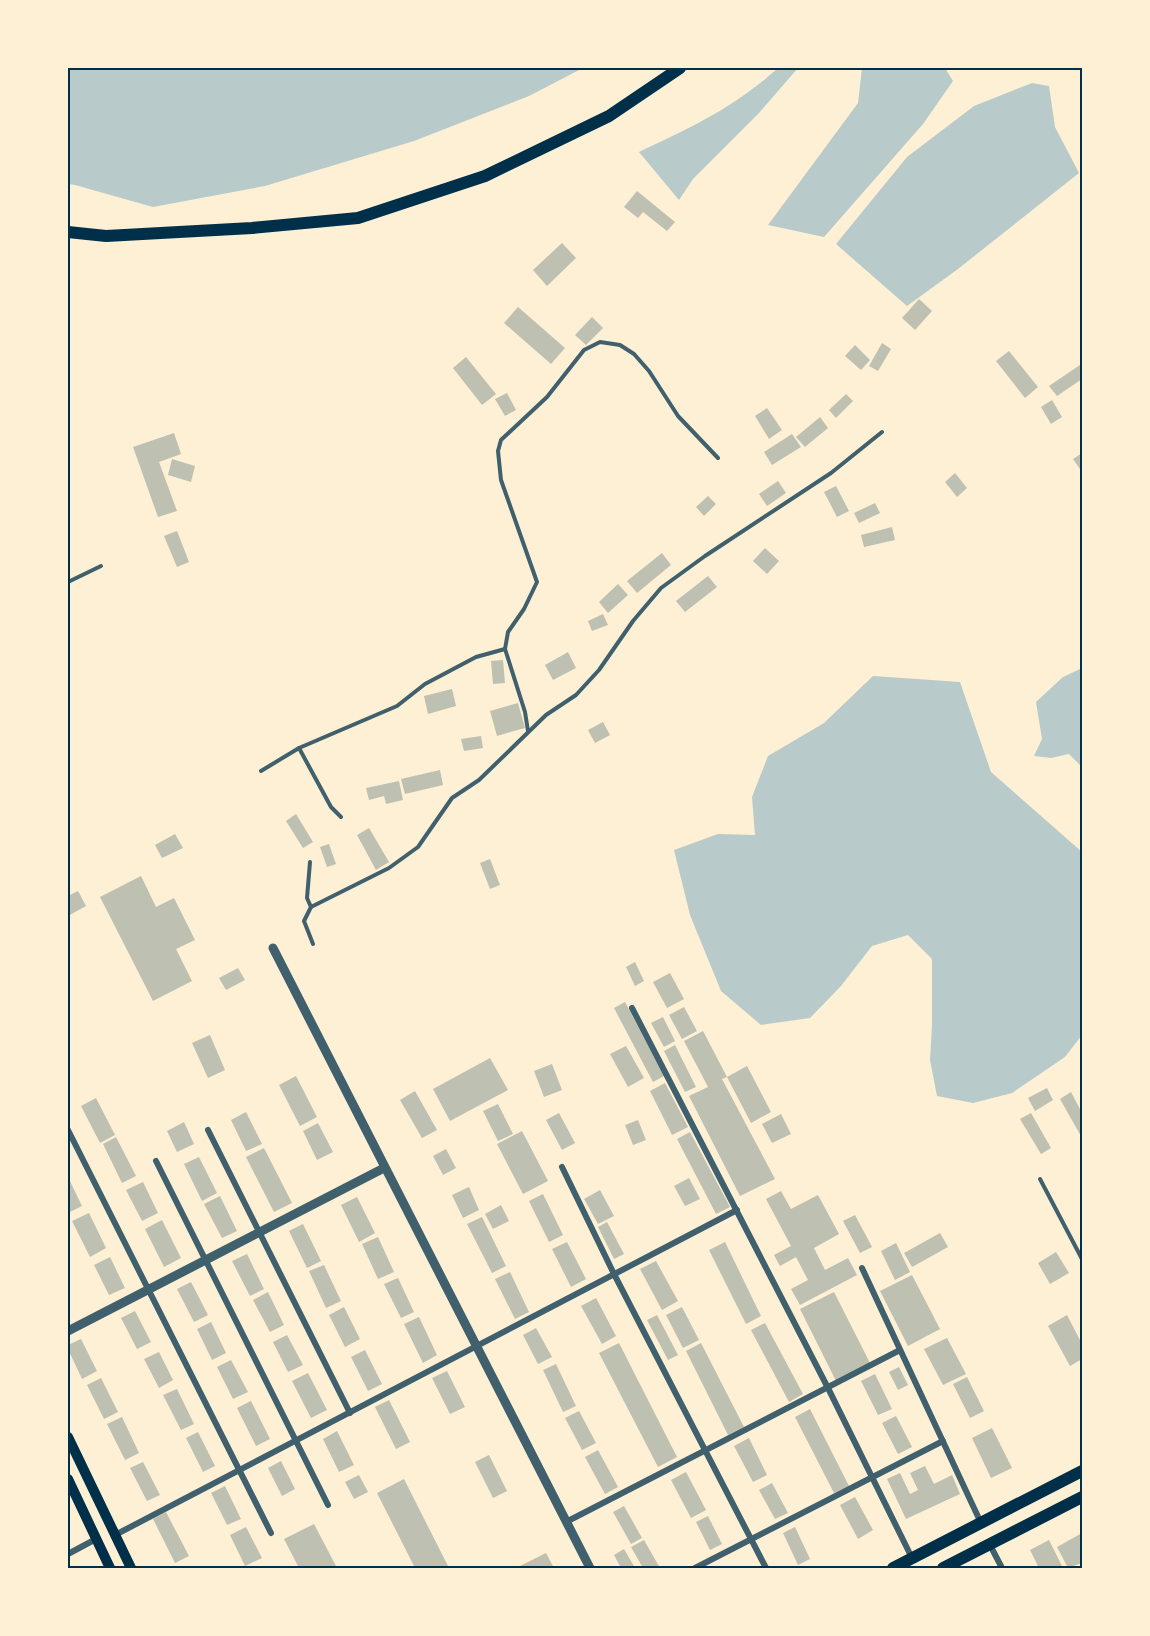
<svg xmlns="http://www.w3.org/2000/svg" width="1150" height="1636" font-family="'IBM Plex Sans',sans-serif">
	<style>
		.green { fill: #b9caca }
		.building { fill: #bec0b2 }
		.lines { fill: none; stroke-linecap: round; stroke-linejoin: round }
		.service { stroke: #3f606c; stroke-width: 4 }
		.minor { stroke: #3f606c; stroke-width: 6 }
		.tertiary { stroke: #3f606c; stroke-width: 9 }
		.secondary { stroke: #003049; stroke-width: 10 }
		.primary { stroke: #003049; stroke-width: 12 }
		.trunk { stroke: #003049; stroke-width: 12 }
		.neatline { fill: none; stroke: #003049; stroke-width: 2 }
	</style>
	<rect width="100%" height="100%" fill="#fdf0d5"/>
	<g class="green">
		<polygon points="68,68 583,68 529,96 414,141 265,186 153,207 75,185 68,184"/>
		<path d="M778,68H798L759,113L693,179L679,200L639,152C692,127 734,108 778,68Z"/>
		<polygon points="862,68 945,68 953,81 923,124 824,237 768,225 858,103"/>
		<polygon points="1032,83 1049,86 1055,127 1079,173 958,269 907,306 836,244 907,157 974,106"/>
		<polygon points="1082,668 1082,767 1069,754 1051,758 1034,756 1042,739 1036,702 1063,677"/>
		<polygon points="873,676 960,682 991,772 1082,852 1082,1035 1065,1057 1012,1093 973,1103 937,1096 930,1060 932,1025 932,959 908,935 872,946 841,986 810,1018 761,1025 721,991 690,915 674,850 718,834 755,835 752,797 768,756 824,723"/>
	</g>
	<g class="building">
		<polygon points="637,191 675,222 667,231 643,212 638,218 624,207"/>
		<polygon points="562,243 576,258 547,286 533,270"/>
		<polygon points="919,299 932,311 915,330 902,318"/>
		<polygon points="518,307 565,348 551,364 504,323"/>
		<polygon points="592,317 603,328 586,345 575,335"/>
		<polygon points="882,343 891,349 878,371 869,366"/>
		<polygon points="855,345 870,360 861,370 845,356"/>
		<polygon points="1009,351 1038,387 1025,398 996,361"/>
		<polygon points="466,357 496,394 482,405 453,368"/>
		<polygon points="1080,365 1082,369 1082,379 1057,396 1049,386"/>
		<polygon points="507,393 516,410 505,416 495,399"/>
		<polygon points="846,394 853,401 836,418 829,410"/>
		<polygon points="1052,400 1062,417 1051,424 1041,407"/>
		<polygon points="767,408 782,430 769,439 755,416"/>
		<polygon points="820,417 828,428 805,447 796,437"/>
		<polygon points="174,433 181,454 159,462 177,511 158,517 133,447"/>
		<polygon points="792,434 801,447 772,465 764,452"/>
		<polygon points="1082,453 1082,472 1073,459"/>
		<polygon points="172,459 195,466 191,482 168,475"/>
		<polygon points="955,473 967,488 957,497 945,482"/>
		<polygon points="778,481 786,493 767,506 759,494"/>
		<polygon points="836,486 849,511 837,517 824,492"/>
		<polygon points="708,496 716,504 704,516 696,507"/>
		<polygon points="875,503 880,513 859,523 854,513"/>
		<polygon points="892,527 895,540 864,547 861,535"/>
		<polygon points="177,531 189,562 177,567 164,536"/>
		<polygon points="765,548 779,561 767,574 753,561"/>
		<polygon points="662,553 671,565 637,593 627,581"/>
		<polygon points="708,576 717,587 685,612 676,601"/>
		<polygon points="618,584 628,595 608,613 599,602"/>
		<polygon points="603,614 608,625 592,631 588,621"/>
		<polygon points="568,652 576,668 553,680 545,665"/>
		<polygon points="503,660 505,683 493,684 491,661"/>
		<polygon points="452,689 456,706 428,714 424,696"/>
		<polygon points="518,703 525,728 497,736 490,711"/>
		<polygon points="603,722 610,735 595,743 588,730"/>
		<polygon points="481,736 483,748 464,751 461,739"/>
		<polygon points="440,770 443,785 405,794 401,779"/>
		<polygon points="399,781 403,800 386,804 384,796 369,800 366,788"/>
		<polygon points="296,814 313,842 303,848 286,821"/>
		<polygon points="369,828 389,862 376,870 357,835"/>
		<polygon points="175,834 183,848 162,858 155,845"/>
		<polygon points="329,844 336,864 327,867 320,847"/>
		<polygon points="490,859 500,885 490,889 480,863"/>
		<polygon points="141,876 156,907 174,898 195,940 176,949 192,981 153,1001 100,897"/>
		<polygon points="78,891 86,906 68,916 68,896"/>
		<polygon points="635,962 644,981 635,986 626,967"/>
		<polygon points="238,968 245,980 226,990 219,978"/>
		<polygon points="670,973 684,999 667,1008 653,982"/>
		<polygon points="625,1002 664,1076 653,1082 614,1008"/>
		<polygon points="684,1007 697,1031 682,1039 669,1015"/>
		<polygon points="663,1017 675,1041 664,1047 651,1023"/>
		<polygon points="703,1031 727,1077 747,1066 771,1112 751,1123 727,1077 722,1079 775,1179 740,1196 689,1096 708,1087 684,1041"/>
		<polygon points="210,1035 225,1070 208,1078 192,1043"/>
		<polygon points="675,1045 696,1087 685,1092 664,1051"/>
		<polygon points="626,1046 644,1078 628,1087 610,1054"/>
		<polygon points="490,1058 508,1090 450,1121 433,1089"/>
		<polygon points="552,1064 562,1090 544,1097 534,1071"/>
		<polygon points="296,1076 317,1117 300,1126 279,1085"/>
		<polygon points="665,1083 688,1127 672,1135 650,1091"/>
		<polygon points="1047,1088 1053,1100 1035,1111 1028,1098"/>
		<polygon points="415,1091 437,1130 422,1138 400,1100"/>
		<polygon points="1071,1092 1082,1113 1082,1138 1060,1099"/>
		<polygon points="96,1098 115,1135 100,1143 81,1106"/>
		<polygon points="498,1104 513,1134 498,1141 483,1111"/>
		<polygon points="246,1112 262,1144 246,1151 231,1120"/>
		<polygon points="559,1113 575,1143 562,1150 546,1120"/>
		<polygon points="1031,1113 1051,1148 1041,1154 1020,1119"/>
		<polygon points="781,1114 791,1134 772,1143 762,1124"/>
		<polygon points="638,1120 646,1140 633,1145 625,1125"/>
		<polygon points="184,1122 194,1144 177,1152 167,1131"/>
		<polygon points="318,1123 333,1152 317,1160 303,1131"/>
		<polygon points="522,1131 548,1181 523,1194 497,1144"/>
		<polygon points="690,1132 730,1207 716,1214 677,1139"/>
		<polygon points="116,1137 136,1176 122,1183 103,1144"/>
		<polygon points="264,1148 292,1203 274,1212 246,1157"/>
		<polygon points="446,1149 456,1168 443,1175 433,1156"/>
		<polygon points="199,1157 217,1193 202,1201 184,1164"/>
		<polygon points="68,1177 82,1206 68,1213"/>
		<polygon points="689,1178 700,1199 685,1206 674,1186"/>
		<polygon points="143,1182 158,1213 142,1221 126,1190"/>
		<polygon points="469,1187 479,1210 463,1218 452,1195"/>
		<polygon points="600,1190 614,1216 598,1224 584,1199"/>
		<polygon points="781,1191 791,1209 818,1195 839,1234 814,1248 825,1270 848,1258 857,1275 800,1305 791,1289 808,1280 796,1257 780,1266 774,1255 791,1246 766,1199"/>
		<polygon points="543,1194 563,1235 549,1242 529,1201"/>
		<polygon points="220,1196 237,1231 222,1238 204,1204"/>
		<polygon points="357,1197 375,1233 359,1242 341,1205"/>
		<polygon points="501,1205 509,1221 493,1229 485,1214"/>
		<polygon points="89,1213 106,1248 90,1257 72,1221"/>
		<polygon points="855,1215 872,1247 860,1253 843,1221"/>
		<polygon points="482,1217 506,1266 492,1273 467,1224"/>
		<polygon points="162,1220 181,1258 164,1267 145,1229"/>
		<polygon points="607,1222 624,1254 614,1259 598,1227"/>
		<polygon points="303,1224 321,1261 307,1268 289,1231"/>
		<polygon points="940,1233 948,1247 912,1267 904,1253"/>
		<polygon points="378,1237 394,1272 378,1279 362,1244"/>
		<polygon points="567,1242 586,1279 571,1287 552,1249"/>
		<polygon points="725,1242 761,1316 746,1324 709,1250"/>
		<polygon points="896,1243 910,1272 895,1280 881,1251"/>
		<polygon points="1056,1252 1069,1273 1050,1284 1038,1263"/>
		<polygon points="247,1254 264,1289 250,1296 232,1261"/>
		<polygon points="110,1257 125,1288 109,1295 94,1265"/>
		<polygon points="656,1261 678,1301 662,1310 640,1269"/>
		<polygon points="324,1265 341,1301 326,1308 309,1271"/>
		<polygon points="510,1272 529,1312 515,1319 495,1279"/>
		<polygon points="912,1275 940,1329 908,1346 880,1291"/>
		<polygon points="398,1278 414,1312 401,1318 384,1284"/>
		<polygon points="191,1282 208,1315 194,1322 177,1289"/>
		<polygon points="268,1292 284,1325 270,1332 253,1300"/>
		<polygon points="834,1292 870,1363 836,1381 800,1309"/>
		<polygon points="596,1298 616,1336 602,1344 581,1306"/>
		<polygon points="344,1307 360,1339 345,1347 329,1315"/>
		<polygon points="682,1307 699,1340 683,1348 666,1315"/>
		<polygon points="135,1311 151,1342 137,1349 121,1318"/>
		<polygon points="657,1315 678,1355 668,1360 647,1320"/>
		<polygon points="1067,1315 1082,1344 1082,1359 1070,1366 1048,1326"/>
		<polygon points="419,1317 437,1355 423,1363 404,1324"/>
		<polygon points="211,1322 226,1353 212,1360 197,1329"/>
		<polygon points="765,1323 803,1394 789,1402 751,1330"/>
		<polygon points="536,1328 552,1357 538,1364 523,1335"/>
		<polygon points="287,1335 303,1365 288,1372 273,1342"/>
		<polygon points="947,1338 966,1374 943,1385 924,1349"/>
		<polygon points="81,1339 97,1371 82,1379 68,1349 68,1345"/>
		<polygon points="619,1343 677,1457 658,1467 599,1353"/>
		<polygon points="701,1343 744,1427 728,1435 686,1351"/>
		<polygon points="365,1350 382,1384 368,1391 351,1357"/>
		<polygon points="159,1352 173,1380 159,1388 144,1359"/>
		<polygon points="231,1360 248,1392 233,1399 217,1367"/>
		<polygon points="556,1364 576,1406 563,1412 543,1370"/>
		<polygon points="899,1367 908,1385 898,1390 889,1372"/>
		<polygon points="447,1371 465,1407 450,1414 432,1378"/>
		<polygon points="308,1373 327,1410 311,1418 292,1381"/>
		<polygon points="875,1374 892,1409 878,1415 861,1381"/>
		<polygon points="967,1377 984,1411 970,1418 953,1384"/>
		<polygon points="101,1378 118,1412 104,1419 87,1385"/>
		<polygon points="177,1389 194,1424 181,1430 163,1395"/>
		<polygon points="389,1400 410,1442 396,1449 375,1407"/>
		<polygon points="251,1401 270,1439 256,1446 237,1408"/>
		<polygon points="810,1409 849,1486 834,1493 795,1417"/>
		<polygon points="579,1411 596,1443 582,1450 565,1418"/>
		<polygon points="896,1416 912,1447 898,1454 882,1423"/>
		<polygon points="122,1417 139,1453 125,1460 107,1424"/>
		<polygon points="992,1428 1012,1468 991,1478 972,1438"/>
		<polygon points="337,1431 354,1465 339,1472 323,1439"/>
		<polygon points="198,1432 215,1466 203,1472 186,1438"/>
		<polygon points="749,1438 767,1475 753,1482 734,1446"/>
		<polygon points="598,1450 618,1487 605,1494 585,1457"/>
		<polygon points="489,1455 507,1491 493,1498 475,1462"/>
		<polygon points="281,1461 295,1489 282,1496 268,1468"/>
		<polygon points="143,1462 160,1495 147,1501 130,1468"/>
		<polygon points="925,1466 934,1484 952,1475 960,1494 906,1519 887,1479 900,1473 910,1494 918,1490 910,1473"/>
		<polygon points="686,1472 706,1510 691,1518 671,1480"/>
		<polygon points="359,1475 368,1492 354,1499 345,1482"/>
		<polygon points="404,1479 449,1568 415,1568 377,1493"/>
		<polygon points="772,1483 788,1513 775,1519 759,1490"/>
		<polygon points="225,1486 241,1519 227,1525 211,1493"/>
		<polygon points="855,1497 873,1530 858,1539 840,1505"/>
		<polygon points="624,1506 642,1538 631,1544 613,1512"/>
		<polygon points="166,1512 189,1556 175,1563 153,1519"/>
		<polygon points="708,1516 722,1544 710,1550 696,1522"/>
		<polygon points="314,1524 337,1568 299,1568 284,1539"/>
		<polygon points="246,1527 262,1558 245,1566 230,1535"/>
		<polygon points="795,1527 810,1559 798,1565 783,1533"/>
		<polygon points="1082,1533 1082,1563 1068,1568 1057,1547"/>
		<polygon points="644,1540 660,1568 643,1568 631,1547"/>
		<polygon points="1049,1540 1063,1568 1039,1568 1030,1550"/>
		<polygon points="624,1549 635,1568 621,1568 614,1555"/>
		<polygon points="546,1553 554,1568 519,1568 518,1567"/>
	</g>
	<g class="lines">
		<g class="service">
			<polyline points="68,582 101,566"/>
			<polyline points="528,731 525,712 505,649 508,632 524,609 537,582 501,480 498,451 501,440 547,397 584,350 600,342 620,345 634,354 649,371 678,416 718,458"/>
			<polyline points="299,748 331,807 341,817"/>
			<polyline points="261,771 299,748 397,706 425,684 476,657 505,649"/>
			<polyline points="310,862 307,898 311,907"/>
			<polyline points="313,944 304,921 311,907 389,868 418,847 452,798 479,780 546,715 576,695 599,670 633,621 661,588 705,556 831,473 882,432"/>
			<polyline points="1040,1179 1082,1259"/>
		</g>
		<g class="minor">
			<polyline points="632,1008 828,1388 912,1558"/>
			<polyline points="68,1130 271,1533"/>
			<polyline points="208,1130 350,1413"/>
			<polyline points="156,1161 328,1505"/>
			<polyline points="562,1167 614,1274 766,1568"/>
			<polyline points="862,1268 981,1523"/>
			<polyline points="566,1522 900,1350"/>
			<polyline points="115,1535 737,1210"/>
			<polyline points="990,1545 1002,1568"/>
			<polyline points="68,1554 96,1539"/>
			<polyline points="695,1568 943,1441"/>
		</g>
		<g class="tertiary">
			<polyline points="273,948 590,1568"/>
			<polyline points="68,1331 384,1168"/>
		</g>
		<g class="secondary">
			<polyline points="68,1437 131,1568"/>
			<polyline points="68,1479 110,1568"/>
		</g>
		<g class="primary">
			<polyline points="893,1568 1082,1471"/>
			<polyline points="943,1568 1082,1497"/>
		</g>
		<polyline class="trunk" points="68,232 106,236 252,228 358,218 485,176 609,116 680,68"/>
	</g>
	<rect width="1150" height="1636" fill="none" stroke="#fdf0d5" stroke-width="138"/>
	<rect x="69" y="69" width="1012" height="1498" class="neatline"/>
</svg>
